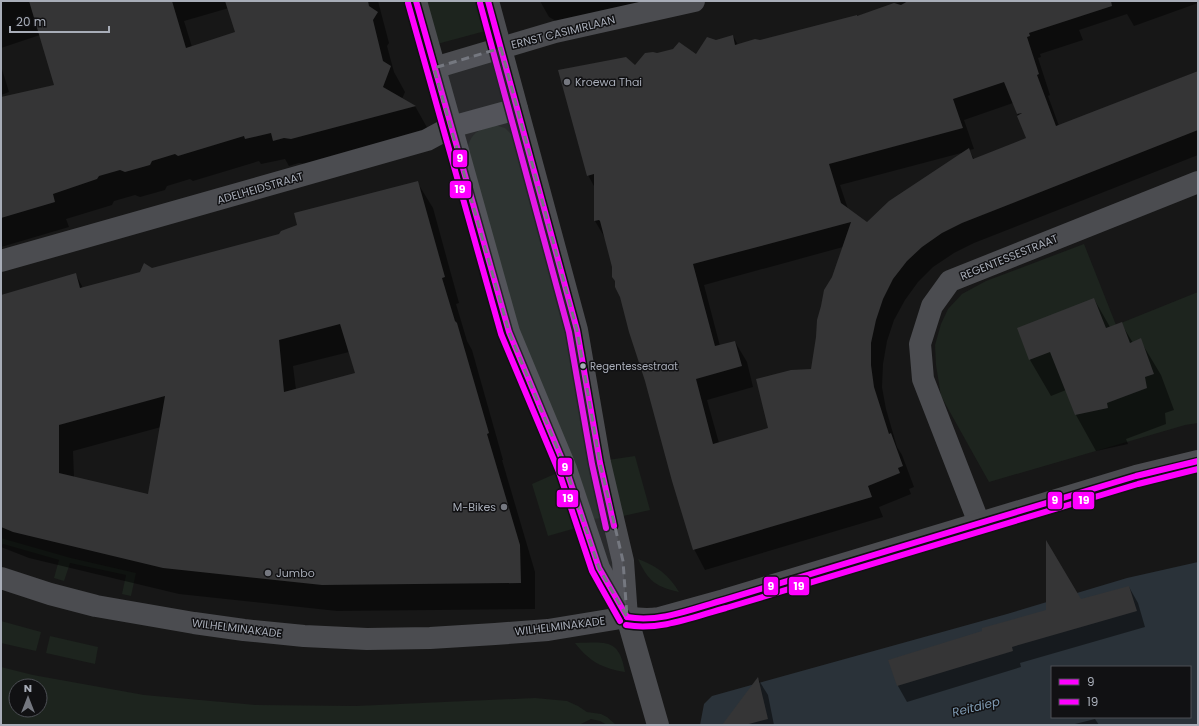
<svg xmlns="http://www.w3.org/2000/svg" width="1199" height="726" font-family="Poppins,sans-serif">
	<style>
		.green { fill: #1d241e; fill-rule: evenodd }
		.water { fill: #2a3239; fill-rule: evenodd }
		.shadow { fill: #0007; fill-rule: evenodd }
		.building { fill: #353536; fill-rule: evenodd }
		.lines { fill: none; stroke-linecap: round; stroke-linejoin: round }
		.minor { stroke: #4b4c50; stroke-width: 22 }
		.bus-1-casing { stroke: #111113; stroke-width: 9 }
		.bus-2-casing { stroke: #111113; stroke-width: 9 }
		.bus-1 { stroke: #f0f; stroke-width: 6 }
		.bus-2 { stroke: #f0f; stroke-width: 6 }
		.marked { fill: #757880; fill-opacity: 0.2; stroke: #757880; stroke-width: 3; stroke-dasharray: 8 5; stroke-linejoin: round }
		.poi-dot { fill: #757880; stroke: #111113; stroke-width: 1.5 }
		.bus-dot { fill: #a8adb8; stroke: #111113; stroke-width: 1.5 }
		.labels { text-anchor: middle; stroke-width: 3; stroke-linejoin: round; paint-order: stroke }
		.bus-label { font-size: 10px; fill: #a8adb8; stroke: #111113; text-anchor: start }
		.street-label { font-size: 11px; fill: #a8adb8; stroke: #111113 }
		.poi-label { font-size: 11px; fill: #a8adb8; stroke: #111113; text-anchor: start }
		.water-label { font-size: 12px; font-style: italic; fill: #7f9bb3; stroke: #111113 }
		.line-badge { stroke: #111113; stroke-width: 1.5 }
		.badge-label { font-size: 11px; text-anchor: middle; font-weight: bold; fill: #fff }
	</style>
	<rect width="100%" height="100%" fill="#171717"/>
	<g class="green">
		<polygon points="426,1 481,1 489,30 437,44"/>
		<path d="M495,125L505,128L513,136L568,332L601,518L594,519L524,349L467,149C473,130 478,131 495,125Z"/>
		<polygon points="1084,244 1116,325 1198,292 1198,423 1185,425 989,482 941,396 936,365 935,345 941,324 948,309 962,294 986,281"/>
		<polygon points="635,456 650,510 623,516 608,460"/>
		<polygon points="557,473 576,528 548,536 532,484"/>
		<polygon points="1,538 71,558 136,573 131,596 122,594 126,575 70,563 64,581 54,578 59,560 3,544 1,547"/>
		<path d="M638,559C657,566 669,575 679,592C656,587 648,581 638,559Z"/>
		<polygon points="1,621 41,632 36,651 1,643"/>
		<polygon points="50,636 98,647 95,664 46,653"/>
		<path d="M575,643C605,643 619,637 625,672C602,668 590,662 575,643Z"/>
		<path d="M1,667L33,675L144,695L256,705L356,706L535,698L567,701L578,706L587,712L601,714L607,717L616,725H607L600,721L591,719L579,725H1ZM16,686H40V710H16Z"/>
	</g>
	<path class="water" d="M1198,562V725H700L704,704L712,696L1007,614L1127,578ZM1052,667H1190V717H1052Z"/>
	<g class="shadow">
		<path d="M1,1H378L389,43L387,46L394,72L405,92L402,99L415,106L429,131L306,164L299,163L289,166L285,159L261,164L259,161L193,181L190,179L167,186L165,190L140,197L135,195L114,201L112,205L66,219L69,227L1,247V98L56,85L40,35L1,48ZM229,8L237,33L192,47L184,21Z"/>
		<polygon points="540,1 672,1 558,22 549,17"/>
		<path d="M904,1H1198V3L1134,26L1127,14L1079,30L1083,40L1040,54L1041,57L1038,58L1050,95L1048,96L1059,126L1198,71V155L974,243L954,253L933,267L918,282L905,300L894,320L887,341L883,364L882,387L886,409L897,447L902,455L914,487L909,489L911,494L879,507L883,517L705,570L694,549L605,238L595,221V188L588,175L635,66L657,54L697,55L716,41L733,36L738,45L760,41L857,16ZM1013,103L1027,138L974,159L969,150L974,149L964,120ZM965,152L867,224L848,209L840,185ZM843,247L833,277L812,370L769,429L719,443L707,400L753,387L747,362L735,342L720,346L704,285Z"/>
		<polygon points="1,66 9,92 1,95"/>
		<path d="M417,182L433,208L459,303L456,304L467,341L472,350L503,460H502L535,572V609L337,611L179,594L29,558L1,547V296L76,275L83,288L280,235ZM349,352L356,374L296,390L293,366ZM161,427L149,496L74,478L73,451Z"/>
		<polygon points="1094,299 1110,327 1121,323 1133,343 1140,340 1161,375 1174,410 1165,413 1166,424 1126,439 1128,444 1096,451 1076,415 1066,390 1051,396 1030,360 1018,329"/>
		<polygon points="1129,587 1138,603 1145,627 1020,663 1021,667 907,702 898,686 890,660"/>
		<polygon points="758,679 768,695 774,725 723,725"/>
		<polygon points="1095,719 1099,725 1071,725"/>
	</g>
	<g class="building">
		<polygon points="29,1 172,1 186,48 235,32 225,1 368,1 369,6 378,12 373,20 383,61 391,66 383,87 416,106 291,139 284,138 273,141 271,133 245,139 244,136 178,156 175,154 152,161 150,165 125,172 120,170 99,176 97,179 53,194 55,202 1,218 1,97 54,85"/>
		<path d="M908,1H1111L1112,6L1029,33L1030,36L1027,37L1039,74L1037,75L1056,126L1198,71V130L962,223L942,233L922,247L907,261L893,279L883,299L876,320L871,343V365L874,387L889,434L891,433L903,466L898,468L900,473L868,486L872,497L693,550L672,481L645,381L629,332L620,297L615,287V281L612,277V267L600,221L599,220L594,221V174L587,176L558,70L626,57L635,65L645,53L653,52L657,53L673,49L679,42L696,54L707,37L716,40L733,35L735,45L755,39L760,40L857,15V16L894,3L901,5ZM1004,82L1017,114L1022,113L1017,116L1026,138L973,159L969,148L889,201L867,222L841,203L829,164L963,128L953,99ZM851,222L832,277L824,290L821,306L817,320L816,337L811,369L791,370L756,379L768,428L713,444L696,379L742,366L735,341L715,346L693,264Z"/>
		<path d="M418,181L445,277L442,278L455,321L457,323L489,433L487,434L520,545L521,583L322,585L163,568L13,532L1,527V295L76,273L80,288L140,272L144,263L152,268L279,234L281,231L297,225L294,213ZM340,324L355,373L284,392L279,340ZM165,396L148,494L59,473V425Z"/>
		<polygon points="1094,298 1106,328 1122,322 1130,343 1141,338 1154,374 1145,377 1147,388 1107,403 1108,408 1075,415 1050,352 1029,360 1017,328"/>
		<polygon points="1046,540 1081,599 1129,586 1137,611 1012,647 1013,651 897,686 888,660 982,631 982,628 1046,610"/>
		<polygon points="758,677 768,719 745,725 722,725"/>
	</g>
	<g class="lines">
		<g class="minor">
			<polyline points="416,1 509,332 566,469 599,568 624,613"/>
			<polyline points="488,1 577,330 600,463 623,561 627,617 658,725"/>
			<polyline points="434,68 555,32 694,1"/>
			<polyline points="1,261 427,140 451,127 517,109"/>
			<polyline points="979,523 923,379 920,344 932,306 950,281 1198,182"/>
			<path d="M1,578L50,594L96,606L194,623L244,630L304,636L367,639L430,638L495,634L548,630L627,617C638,619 647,620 659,618L724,600L1136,476L1198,461"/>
		</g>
		<g class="bus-1-casing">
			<g id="bus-1">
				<polyline points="416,1 509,332 566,469 599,568 627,617"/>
				<polyline points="488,1 577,330 600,463 614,526"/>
				<path d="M627,617C660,623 692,609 724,600L1136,476L1198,461"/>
			</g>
		</g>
		<g class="bus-2-casing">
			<g id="bus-2">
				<polyline points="408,3 501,334 559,472 592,571 620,621"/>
				<polyline points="480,3 569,332 592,464 606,528"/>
				<path d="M626,625C660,631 693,617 726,608L1138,484L1198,469"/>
			</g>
		</g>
		<use href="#bus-1" class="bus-1"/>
		<use href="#bus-2" class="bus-2"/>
	</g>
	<path class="marked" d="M501,48L577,330L600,463L623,561L627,617L599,568L566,469L509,332L434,68Z"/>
	<g class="poi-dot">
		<circle cx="567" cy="82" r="4"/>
		<circle cx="504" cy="507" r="4"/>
		<circle cx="268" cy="573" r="4"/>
	</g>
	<circle class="bus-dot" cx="583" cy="366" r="3.5"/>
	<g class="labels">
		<g class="bus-label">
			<text x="590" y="370">Regentessestraat</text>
		</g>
		<g class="street-label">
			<text transform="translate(563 32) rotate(-14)" y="4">ERNST CASIMIRLAAN</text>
			<text transform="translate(260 188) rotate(-16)" y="4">ADELHEIDSTRAAT</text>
			<text transform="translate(1009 257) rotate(-22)" y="4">REGENTESSESTRAAT</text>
			<text transform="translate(560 626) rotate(-7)" y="4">WILHELMINAKADE</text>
			<text transform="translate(237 628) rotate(7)" y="4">WILHELMINAKADE</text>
		</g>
		<g class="poi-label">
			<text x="575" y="86">Kroewa Thai</text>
			<text x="496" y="511" text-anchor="end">M-Bikes</text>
			<text x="276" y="577">Jumbo</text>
		</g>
		<g class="water-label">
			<text transform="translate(976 707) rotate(-14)" y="4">Reitdiep</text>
		</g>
	</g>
	<g class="line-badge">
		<rect x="452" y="149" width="16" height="19" rx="4" fill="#f0f"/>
		<rect x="449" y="180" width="23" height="19" rx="4" fill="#f0f"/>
		<rect x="557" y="457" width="16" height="19" rx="4" fill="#f0f"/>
		<rect x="556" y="489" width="23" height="19" rx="4" fill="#f0f"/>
		<rect x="1072" y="491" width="23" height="19" rx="4" fill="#f0f"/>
		<rect x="1047" y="491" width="16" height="19" rx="4" fill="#f0f"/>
		<rect x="763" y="576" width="16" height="20" rx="4" fill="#f0f"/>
		<rect x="788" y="576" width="22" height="20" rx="4" fill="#f0f"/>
	</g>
	<g class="badge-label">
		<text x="460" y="162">9</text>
		<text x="460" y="193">19</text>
		<text x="565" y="471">9</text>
		<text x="568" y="502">19</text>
		<text x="1084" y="504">19</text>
		<text x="1055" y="504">9</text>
		<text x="771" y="590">9</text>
		<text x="799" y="590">19</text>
	</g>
	<rect width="1199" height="726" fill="none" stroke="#a8adb8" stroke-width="4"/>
	<rect x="1051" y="666" width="140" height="52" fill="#111113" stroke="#4d4f55"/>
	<rect x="1059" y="679" width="20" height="6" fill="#ff00ff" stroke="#4d4f55"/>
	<text x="1087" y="686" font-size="12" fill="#a8adb8">9</text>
	<rect x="1059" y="699" width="20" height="6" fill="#ff00ff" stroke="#4d4f55"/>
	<text x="1087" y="706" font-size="12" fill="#a8adb8">19</text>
	<g transform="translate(28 698)"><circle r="19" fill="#111113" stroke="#4d4f55"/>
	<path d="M0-3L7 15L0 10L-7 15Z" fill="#757880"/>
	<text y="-6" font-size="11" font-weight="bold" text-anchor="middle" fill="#a8adb8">N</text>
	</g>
	<path d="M10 26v6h99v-6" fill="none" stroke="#a8adb8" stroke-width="2"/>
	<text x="16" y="26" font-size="12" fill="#a8adb8" stroke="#111113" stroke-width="3" paint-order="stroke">20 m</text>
</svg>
